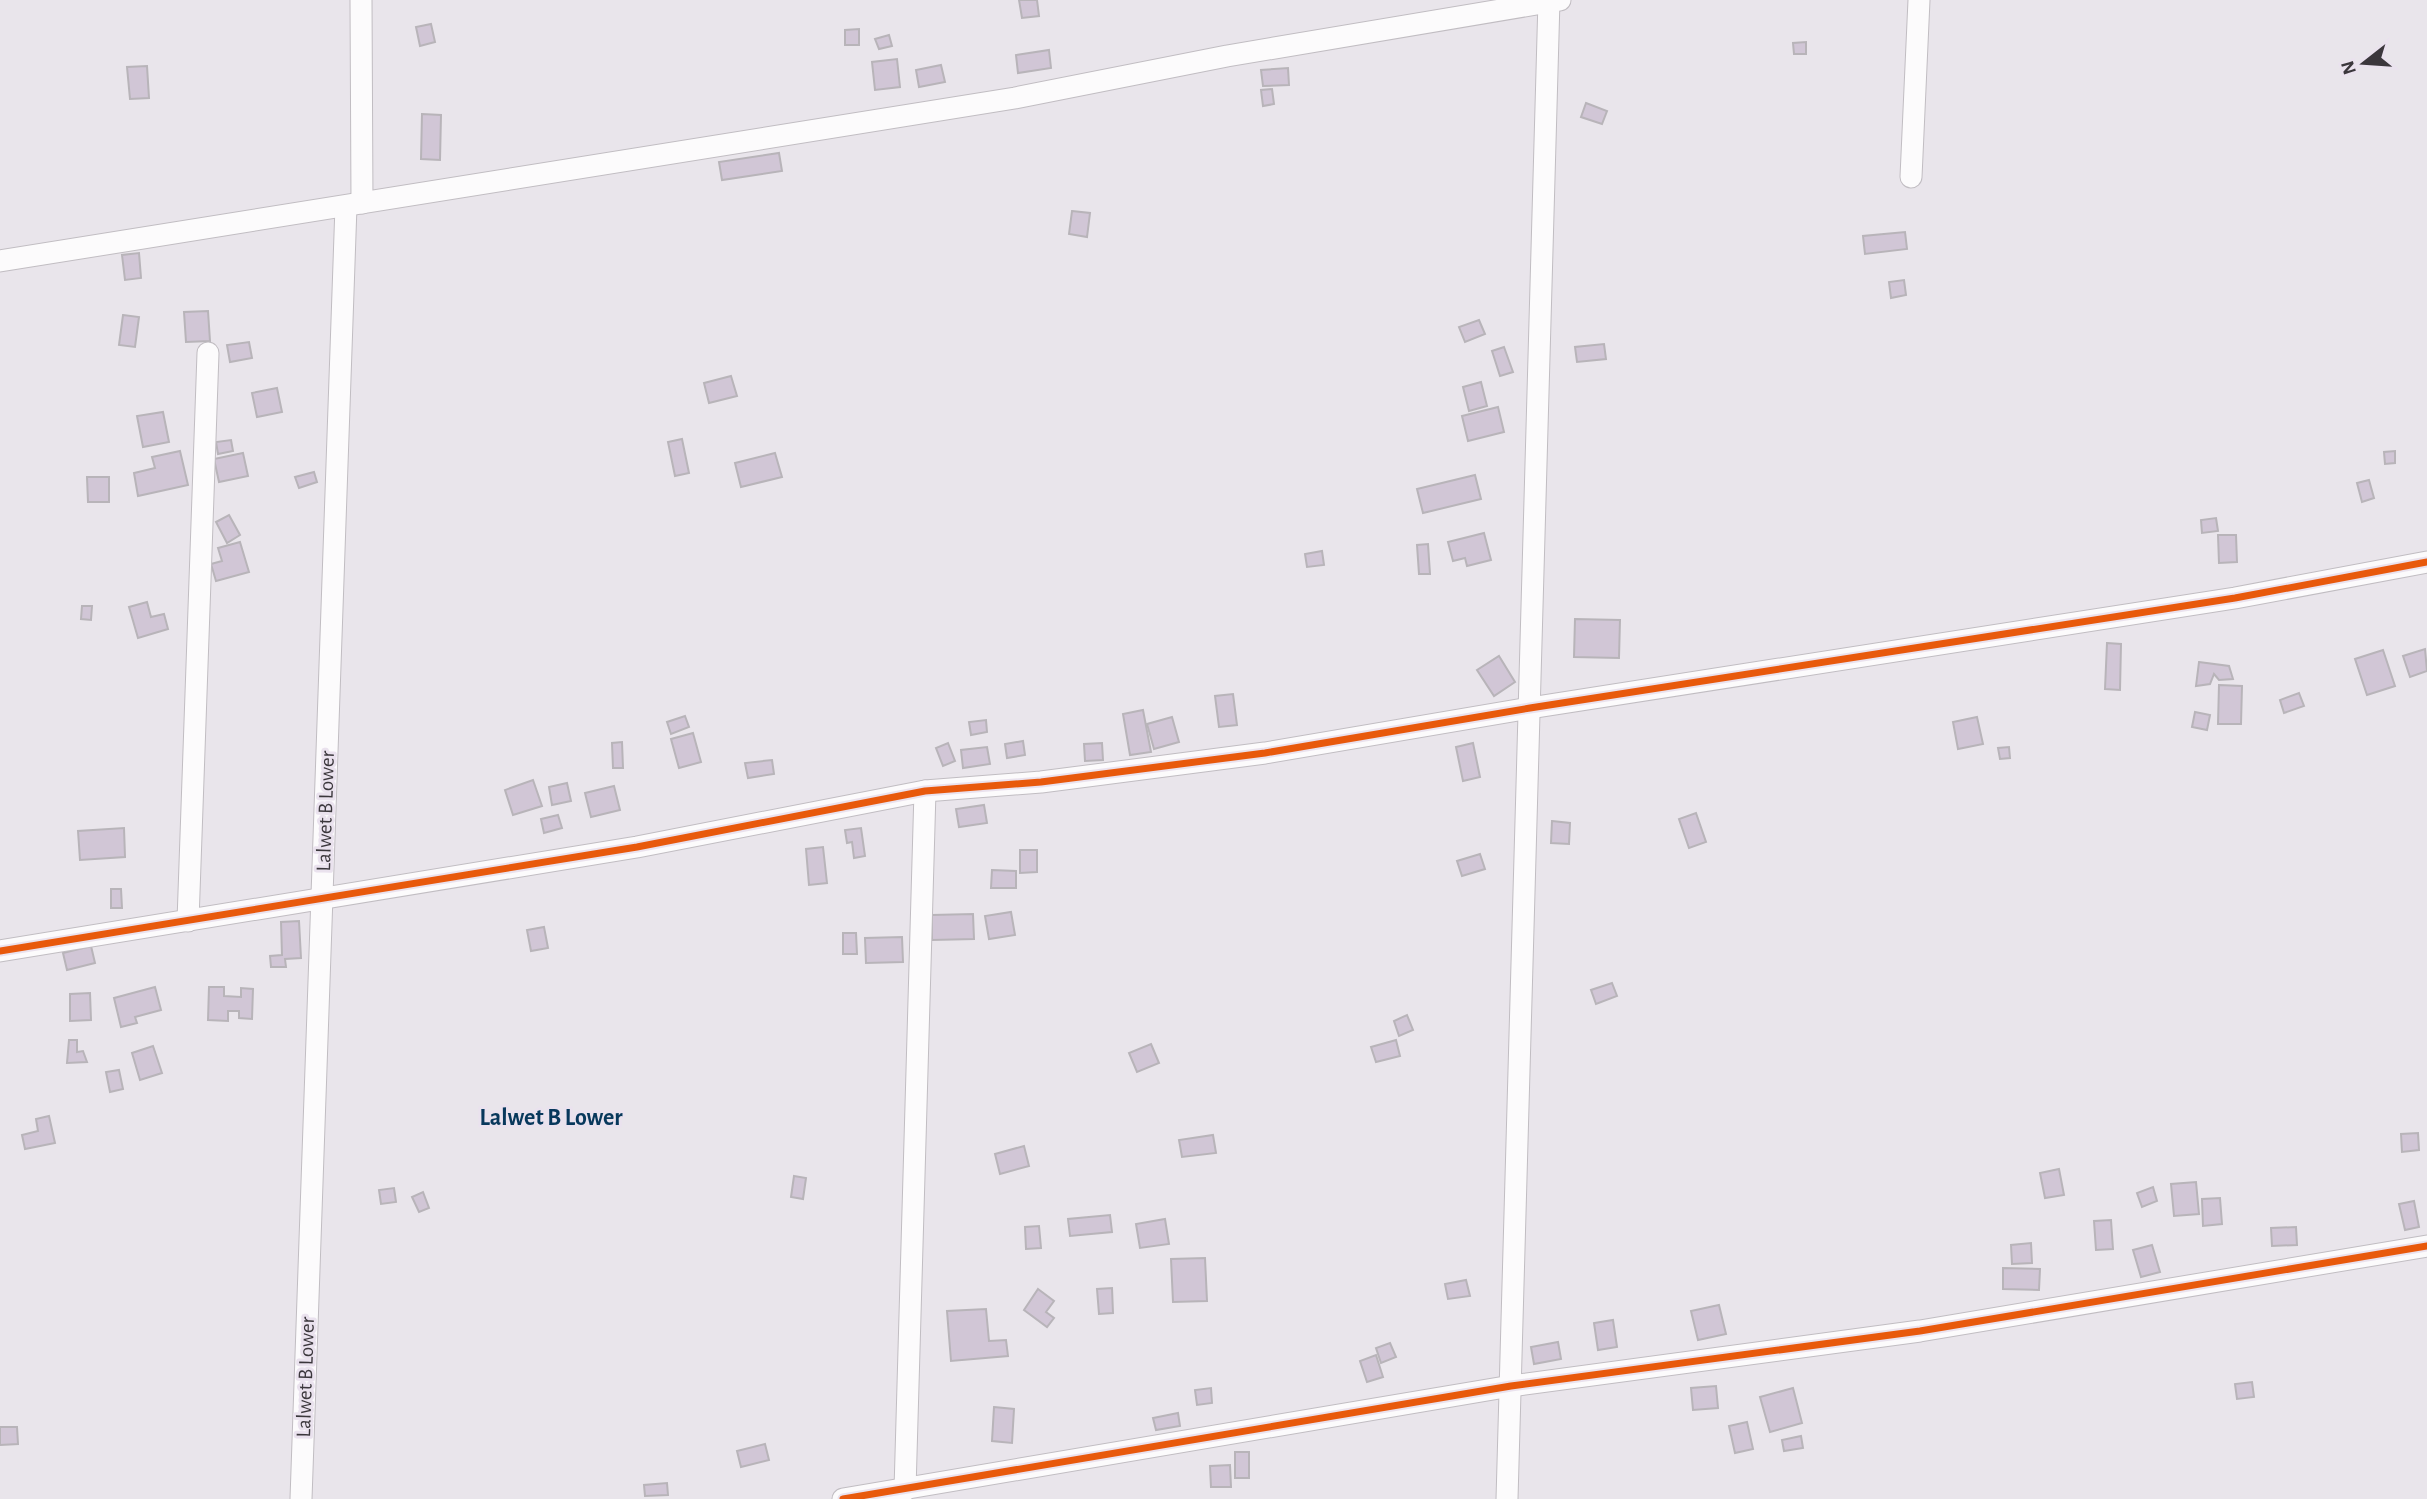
<svg xmlns="http://www.w3.org/2000/svg" width="2427" height="1499" font-family="'Alegreya Sans',sans-serif">
	<style>
		.building { fill: #d1c6d6; stroke: #b8b4b9; stroke-width: 2 }
		.lines { fill: none; stroke-linecap: round; stroke-linejoin: round }
		.minor-casing { stroke: #c1bdc2; stroke-width: 23 }
		.minor { stroke: #fcfbfc; stroke-width: 21 }
		.cycleway-casing { stroke: #eae2ee; stroke-width: 11 }
		.cycleway { stroke: #e8590c; stroke-width: 7 }
		.labels { text-anchor: middle; stroke-width: 6; stroke-linejoin: round; paint-order: stroke }
		.street-label { font-size: 21px; fill: #3b373c; stroke: #eae2ee }
		.quarter-label { font-size: 24px; font-weight: bold; fill: #08385c; stroke: #eae2ee }
	</style>
	<rect width="100%" height="100%" fill="#e9e5eb"/>
	<g class="building">
		<polygon points="1019,0 1037,0 1039,16 1022,18"/>
		<polygon points="431,24 435,42 420,46 416,27"/>
		<polygon points="859,29 859,45 845,45 845,30"/>
		<polygon points="889,35 892,46 879,49 875,39"/>
		<polygon points="1806,42 1806,54 1794,54 1793,43"/>
		<polygon points="1049,50 1051,68 1018,73 1016,55"/>
		<polygon points="897,59 900,87 875,90 872,62"/>
		<polygon points="941,65 945,82 919,87 916,70"/>
		<polygon points="147,66 149,98 130,99 127,67"/>
		<polygon points="1288,68 1289,85 1263,86 1261,70"/>
		<polygon points="1272,89 1274,104 1263,106 1261,90"/>
		<polygon points="1586,103 1607,111 1602,124 1581,117"/>
		<polygon points="422,114 441,115 440,160 421,159"/>
		<polygon points="779,153 782,171 722,180 719,162"/>
		<polygon points="1072,211 1090,213 1087,237 1069,234"/>
		<polygon points="1905,232 1907,249 1865,254 1863,236"/>
		<polygon points="139,253 141,278 125,280 122,255"/>
		<polygon points="1904,280 1906,295 1891,298 1889,282"/>
		<polygon points="208,311 210,341 186,342 184,312"/>
		<polygon points="123,315 139,317 135,347 119,345"/>
		<polygon points="1479,320 1485,334 1465,342 1459,327"/>
		<polygon points="249,342 252,358 230,362 227,345"/>
		<polygon points="1604,344 1606,359 1577,362 1575,347"/>
		<polygon points="1504,347 1513,372 1500,376 1492,351"/>
		<polygon points="731,376 737,396 709,403 704,383"/>
		<polygon points="1481,382 1487,406 1469,411 1463,387"/>
		<polygon points="277,388 282,412 257,417 252,393"/>
		<polygon points="1498,407 1504,432 1468,441 1462,416"/>
		<polygon points="163,412 169,442 143,447 137,416"/>
		<polygon points="682,439 689,473 675,476 668,442"/>
		<polygon points="231,440 233,451 218,454 216,442"/>
		<polygon points="180,451 188,485 138,496 134,473 155,468 152,457"/>
		<polygon points="2395,451 2395,463 2385,464 2384,452"/>
		<polygon points="243,453 248,476 219,482 214,459"/>
		<polygon points="775,453 782,477 741,487 735,463"/>
		<polygon points="314,472 317,482 299,488 295,477"/>
		<polygon points="1475,475 1481,499 1423,513 1417,489"/>
		<polygon points="87,477 109,477 109,502 88,502"/>
		<polygon points="2369,480 2374,498 2362,502 2357,483"/>
		<polygon points="229,515 240,535 227,543 216,522"/>
		<polygon points="2216,518 2218,531 2202,533 2201,520"/>
		<polygon points="1484,533 1491,560 1467,566 1465,558 1453,561 1448,542"/>
		<polygon points="2218,535 2236,535 2237,562 2219,563"/>
		<polygon points="240,542 249,572 216,581 211,564 222,561 218,548"/>
		<polygon points="1428,544 1430,574 1419,574 1417,545"/>
		<polygon points="1322,551 1324,565 1307,567 1305,554"/>
		<polygon points="147,602 151,617 164,614 168,629 138,638 129,607"/>
		<polygon points="82,606 92,606 91,620 81,619"/>
		<polygon points="1575,619 1620,620 1619,658 1574,657"/>
		<polygon points="2107,643 2121,644 2120,690 2105,689"/>
		<polygon points="2425,649 2427,671 2410,677 2403,656"/>
		<polygon points="2383,650 2395,686 2367,695 2355,659"/>
		<polygon points="1499,656 1515,682 1494,696 1477,670"/>
		<polygon points="2199,662 2229,666 2233,679 2219,680 2214,674 2210,684 2196,686"/>
		<polygon points="2219,685 2242,686 2241,724 2218,724"/>
		<polygon points="2299,693 2304,706 2284,713 2280,700"/>
		<polygon points="1233,694 1237,725 1219,727 1215,696"/>
		<polygon points="1143,710 1151,752 1130,755 1123,714"/>
		<polygon points="2195,712 2210,715 2207,730 2192,727"/>
		<polygon points="685,716 689,727 671,734 667,722"/>
		<polygon points="1172,717 1179,742 1154,749 1147,724"/>
		<polygon points="1977,717 1983,744 1958,749 1953,722"/>
		<polygon points="986,720 987,732 971,735 969,722"/>
		<polygon points="693,733 701,762 679,768 671,739"/>
		<polygon points="1023,741 1025,755 1007,758 1005,744"/>
		<polygon points="622,742 623,768 613,768 612,743"/>
		<polygon points="948,743 955,761 943,766 936,748"/>
		<polygon points="1102,743 1103,760 1085,761 1084,744"/>
		<polygon points="1473,743 1480,777 1463,781 1456,747"/>
		<polygon points="987,747 990,764 963,768 961,750"/>
		<polygon points="2009,747 2010,758 2000,759 1998,748"/>
		<polygon points="772,760 774,774 748,778 745,763"/>
		<polygon points="533,780 542,806 513,815 505,790"/>
		<polygon points="567,783 571,801 552,805 549,787"/>
		<polygon points="614,786 620,810 591,817 585,793"/>
		<polygon points="984,805 987,823 959,827 956,809"/>
		<polygon points="1696,813 1706,842 1689,848 1679,819"/>
		<polygon points="558,815 562,828 544,833 541,819"/>
		<polygon points="1552,821 1570,823 1569,844 1551,843"/>
		<polygon points="124,828 125,857 80,860 78,831"/>
		<polygon points="861,828 865,856 854,858 852,842 847,843 845,830"/>
		<polygon points="823,847 827,883 809,885 806,849"/>
		<polygon points="1020,850 1037,850 1037,872 1020,873"/>
		<polygon points="1480,854 1485,869 1462,876 1457,861"/>
		<polygon points="992,870 1016,871 1016,888 991,888"/>
		<polygon points="111,889 121,889 122,908 111,908"/>
		<polygon points="1011,912 1015,935 989,939 985,916"/>
		<polygon points="973,914 974,939 932,940 932,915"/>
		<polygon points="299,921 301,958 285,959 286,967 271,967 270,956 282,955 281,922"/>
		<polygon points="544,927 548,948 531,951 527,930"/>
		<polygon points="843,933 856,933 857,954 843,954"/>
		<polygon points="902,937 903,962 866,963 865,938"/>
		<polygon points="91,946 95,963 67,970 63,953"/>
		<polygon points="1612,983 1617,996 1596,1004 1591,990"/>
		<polygon points="155,987 161,1010 135,1017 137,1023 121,1027 114,998"/>
		<polygon points="209,987 224,987 224,996 241,997 241,988 253,989 252,1019 239,1018 239,1011 228,1011 228,1021 208,1020"/>
		<polygon points="90,993 91,1020 70,1021 70,994"/>
		<polygon points="1407,1015 1413,1030 1399,1036 1394,1021"/>
		<polygon points="69,1040 77,1040 77,1052 83,1051 87,1062 67,1063"/>
		<polygon points="1396,1040 1400,1056 1376,1062 1371,1047"/>
		<polygon points="1151,1044 1159,1063 1137,1072 1129,1053"/>
		<polygon points="153,1046 162,1073 140,1080 132,1053"/>
		<polygon points="119,1070 123,1089 110,1092 106,1072"/>
		<polygon points="49,1116 55,1143 25,1149 22,1135 38,1131 36,1119"/>
		<polygon points="2418,1133 2419,1150 2402,1152 2401,1134"/>
		<polygon points="1213,1135 1216,1153 1182,1157 1179,1140"/>
		<polygon points="1024,1146 1029,1166 1000,1174 995,1154"/>
		<polygon points="2059,1169 2064,1195 2045,1198 2040,1173"/>
		<polygon points="794,1176 806,1178 803,1199 791,1197"/>
		<polygon points="2196,1182 2199,1214 2174,1216 2171,1184"/>
		<polygon points="2153,1187 2157,1201 2142,1207 2137,1193"/>
		<polygon points="394,1188 396,1202 381,1204 379,1190"/>
		<polygon points="423,1192 429,1208 419,1212 412,1197"/>
		<polygon points="2220,1198 2222,1224 2203,1226 2202,1199"/>
		<polygon points="2414,1201 2419,1227 2405,1230 2399,1204"/>
		<polygon points="1110,1215 1112,1232 1070,1236 1068,1219"/>
		<polygon points="1165,1219 1169,1244 1140,1248 1136,1224"/>
		<polygon points="2111,1220 2113,1249 2096,1250 2094,1221"/>
		<polygon points="1039,1226 1041,1248 1026,1249 1025,1227"/>
		<polygon points="2296,1227 2297,1245 2272,1246 2271,1228"/>
		<polygon points="2031,1243 2032,1263 2012,1264 2011,1245"/>
		<polygon points="2152,1245 2160,1272 2141,1277 2133,1250"/>
		<polygon points="1205,1258 1207,1301 1173,1302 1171,1259"/>
		<polygon points="2003,1268 2040,1269 2039,1290 2003,1289"/>
		<polygon points="1466,1280 1470,1296 1448,1299 1445,1284"/>
		<polygon points="1112,1288 1113,1313 1099,1314 1097,1289"/>
		<polygon points="1038,1289 1054,1301 1046,1312 1054,1318 1047,1327 1024,1310"/>
		<polygon points="1719,1305 1726,1334 1698,1340 1691,1311"/>
		<polygon points="986,1309 989,1341 1006,1340 1008,1356 951,1361 947,1311"/>
		<polygon points="1613,1320 1617,1347 1598,1350 1594,1323"/>
		<polygon points="1558,1342 1561,1359 1534,1364 1531,1347"/>
		<polygon points="1390,1343 1396,1357 1381,1363 1376,1348"/>
		<polygon points="1376,1355 1383,1377 1367,1382 1360,1361"/>
		<polygon points="2252,1382 2254,1397 2237,1399 2235,1384"/>
		<polygon points="1716,1386 1718,1408 1693,1410 1691,1388"/>
		<polygon points="1211,1388 1212,1403 1197,1405 1195,1390"/>
		<polygon points="1793,1388 1802,1423 1770,1432 1760,1397"/>
		<polygon points="994,1407 1014,1409 1012,1443 992,1441"/>
		<polygon points="1178,1413 1180,1426 1156,1430 1153,1418"/>
		<polygon points="1747,1422 1753,1449 1735,1453 1729,1426"/>
		<polygon points="0,1427 17,1427 18,1444 0,1445"/>
		<polygon points="1801,1436 1803,1448 1784,1451 1782,1440"/>
		<polygon points="765,1444 769,1460 741,1467 737,1451"/>
		<rect x="1235" y="1452" width="14" height="26"/>
		<polygon points="1230,1465 1231,1487 1211,1487 1210,1466"/>
		<polygon points="667,1483 668,1495 645,1496 644,1485"/>
	</g>
	<g class="lines">
		<g class="minor-casing">
			<g id="minor">
				<polyline points="361,0 362,203"/>
				<polyline points="1911,177 1919,0"/>
				<polyline points="0,261 1015,98 1227,56 1560,0"/>
				<polyline points="188,921 208,353"/>
				<polyline points="0,951 637,847 925,791 1041,782 1265,753 1530,708 2235,598 2427,562"/>
				<polyline points="905,1490 925,791"/>
				<polyline points="301,1499 346,206"/>
				<polyline points="843,1499 1511,1386 1920,1331 2427,1246"/>
				<polyline points="1507,1499 1549,0"/>
			</g>
		</g>
		<use href="#minor" class="minor"/>
		<g class="cycleway-casing">
			<g id="cycleway">
				<polyline points="0,951 637,847 925,791 1041,782 1265,753 1530,708 2235,598 2427,562"/>
				<polyline points="843,1499 1511,1386 1920,1331 2427,1246"/>
			</g>
		</g>
		<use href="#cycleway" class="cycleway"/>
	</g>
	<g class="labels">
		<g class="street-label">
			<text transform="translate(325 811) rotate(-88)" y="7">Lalwet B Lower</text>
			<text transform="translate(305 1377) rotate(-88)" y="7">Lalwet B Lower</text>
		</g>
		<g class="quarter-label">
			<text x="551" y="1125">Lalwet B Lower</text>
		</g>
	</g>
	<g transform="translate(2364 63) rotate(253)" stroke="#eae2ee" stroke-width="5" paint-order="stroke">
	<path d="M0-5L12 26L0 18L-12 26Z" fill="#3b373c"/>
	<text y="-10" font-size="19" font-weight="bold" text-anchor="middle" fill="#3b373c">N</text>
	</g>
</svg>
